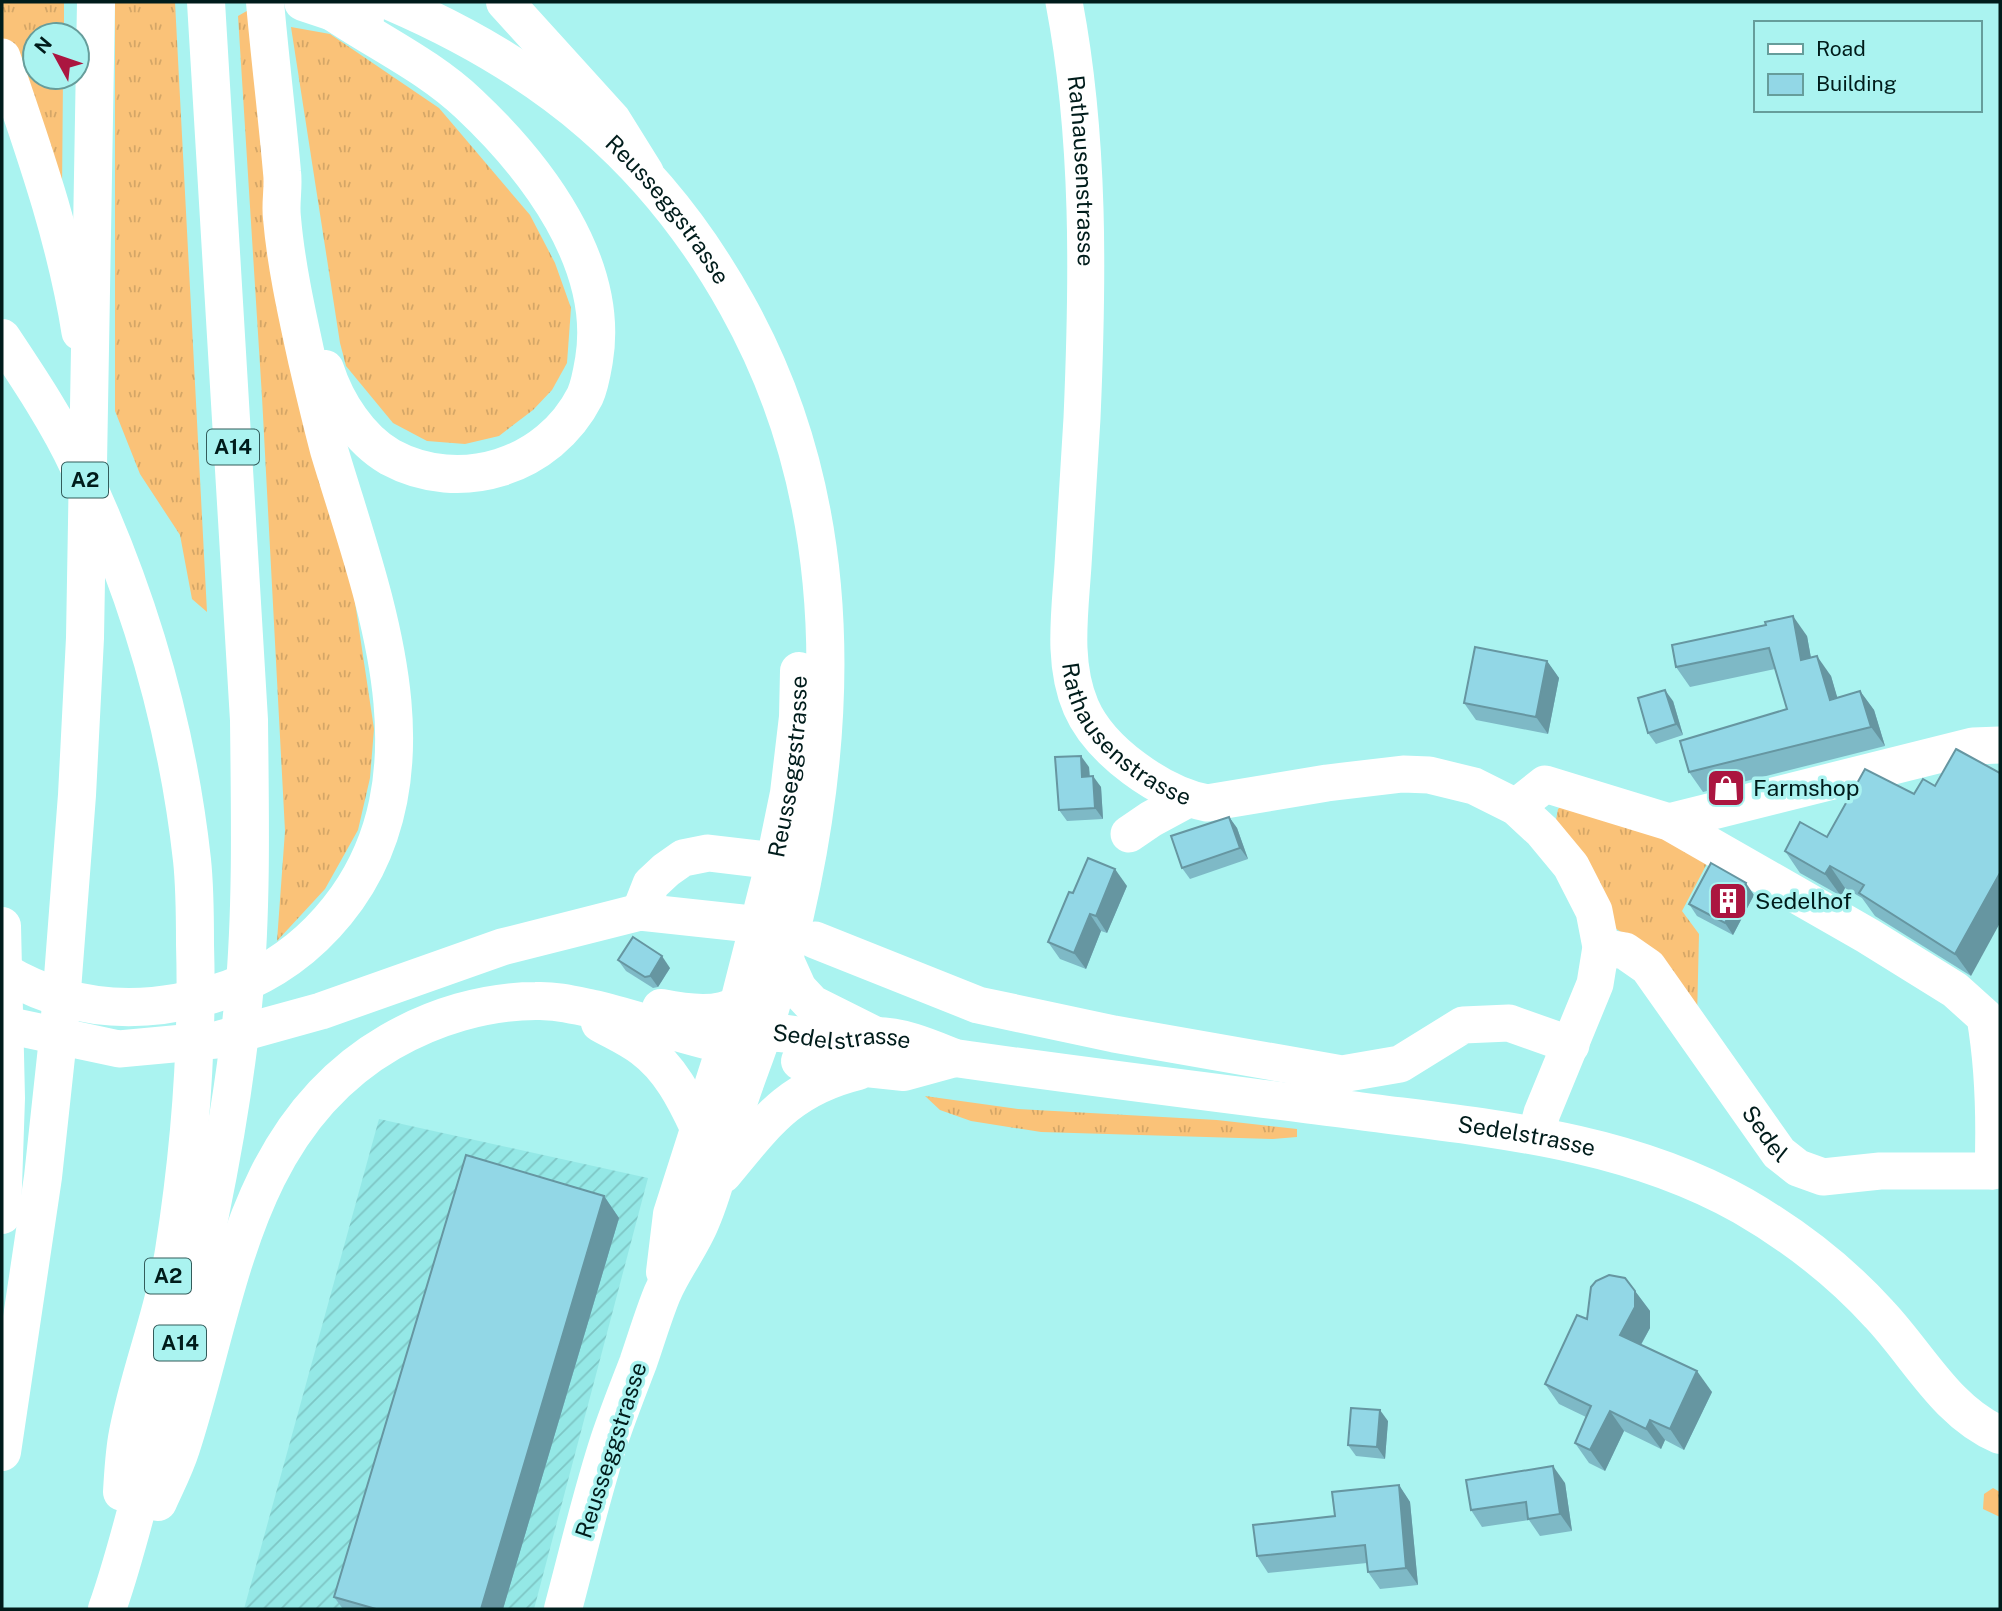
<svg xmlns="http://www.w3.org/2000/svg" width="2002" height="1611" font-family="'Public Sans',sans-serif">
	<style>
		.industrial { fill: url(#industrial-furrows) }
		.grass { fill: url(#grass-tufts) }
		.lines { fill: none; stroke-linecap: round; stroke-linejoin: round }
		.minor { stroke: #fff; stroke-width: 37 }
		.major { stroke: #fff; stroke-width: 38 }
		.highway { stroke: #fff; stroke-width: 38 }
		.wall { fill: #7eb9c6 }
		.shaded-wall { fill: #6696a1 }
		.building { fill: #92d7e6; stroke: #6696a1; stroke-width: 2 }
		.labels { text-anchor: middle; stroke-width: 7; stroke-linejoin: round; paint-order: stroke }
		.shield { fill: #aaf3f0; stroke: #335c5b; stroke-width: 2 }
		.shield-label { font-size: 21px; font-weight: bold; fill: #001c1b }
		.street-label { font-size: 23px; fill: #001c1b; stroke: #aaf3f0 }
		.poi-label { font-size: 23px; fill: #001c1b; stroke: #aaf3f0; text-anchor: start }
	</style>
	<defs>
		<pattern id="industrial-furrows" width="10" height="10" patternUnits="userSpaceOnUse" patternTransform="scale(1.75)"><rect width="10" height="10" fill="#94e8e6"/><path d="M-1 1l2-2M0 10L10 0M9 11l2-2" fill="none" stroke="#7ec6c5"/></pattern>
		<pattern id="grass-tufts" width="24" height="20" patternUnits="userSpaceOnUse" patternTransform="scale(1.75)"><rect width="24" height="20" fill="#fac278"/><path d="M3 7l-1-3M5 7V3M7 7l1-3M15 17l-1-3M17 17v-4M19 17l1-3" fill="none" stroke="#d4a667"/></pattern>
	</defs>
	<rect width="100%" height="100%" fill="#aaf3f0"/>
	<polygon class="industrial" points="379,1119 648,1178 534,1609 244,1609"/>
	<g class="grass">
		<polygon points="2,2 64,2 64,35 35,35 35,77 63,77 62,191 4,44 2,34"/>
		<polygon points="115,2 175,2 207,612 192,599 180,535 140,474 115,411"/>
		<polygon points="252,8 353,589 374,729 370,778 358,830 325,889 277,941 285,831 262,397 238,16"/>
		<polygon points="291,27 330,34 439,108 530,215 555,263 571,308 567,363 552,390 533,410 499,436 465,444 427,441 393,423 346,366 340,343"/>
		<polygon points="1565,803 1711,856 1682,911 1699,934 1697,1019 1627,936 1612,926 1556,820 1558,809"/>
		<polygon points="925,1096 1018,1109 1217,1120 1297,1129 1297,1137 1273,1139 1041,1132 971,1121 940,1110"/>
		<polygon points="1993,1488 2000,1492 2000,1517 1983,1509 1984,1494"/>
	</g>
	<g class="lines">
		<g class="minor">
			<path id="s1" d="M1064,2C1090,138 1088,280 1082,418C1079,467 1076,516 1073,565C1070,612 1062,663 1081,707C1100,751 1161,794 1207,803L1327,783L1403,774L1429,775L1474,786L1516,807L1542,831L1571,866L1594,911L1601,947L1595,984L1542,1113L1536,1135"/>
			<path d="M2,57C33,148 65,237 80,332"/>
			<path d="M1516,807L1545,784L1669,822L1868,936L1955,990L1985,1017C1994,1069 1995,1118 1993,1171"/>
			<polyline points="1669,822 1973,746 2000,745"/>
			<polyline points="1129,834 1151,819 1188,799"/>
			<polyline points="640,912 651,884 666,870 683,858 708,853 775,861"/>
			<polyline points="815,940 978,1005 1114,1034 1342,1074 1400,1064 1463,1025 1509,1023 1571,1045"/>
			<path id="s2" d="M1601,947L1625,951L1648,967L1779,1153L1798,1168L1823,1177L1880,1171H1993L2000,1168"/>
			<polyline points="2,1024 119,1049 216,1040 321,1011 502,947 640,912 742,923"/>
		</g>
		<g class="major">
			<polyline points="303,2 333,12 365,18"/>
			<path id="s3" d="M392,2C545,68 656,159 737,305C863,530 838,791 764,1029C756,1055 745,1080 737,1107C724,1145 717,1184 701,1221C691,1246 673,1268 662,1294C653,1316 646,1340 638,1363C628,1389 618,1414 609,1441C591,1496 578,1553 563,1609"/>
			<polyline points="784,958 798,989 812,1004 876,1036"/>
			<path id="s4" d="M741,1038C773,1026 800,1038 832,1041C847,1042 861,1036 876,1036C903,1036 930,1048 955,1058C1087,1077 1219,1093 1351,1110C1485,1128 1623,1138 1743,1206C1793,1235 1840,1271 1879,1314C1918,1355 1946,1412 2000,1435"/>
			<polyline points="800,1061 904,1072 955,1058"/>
			<path d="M723,1174C766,1122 789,1088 858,1071"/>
			<path id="s5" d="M665,1272L672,1214L736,1014L775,861L789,793L798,717L799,671"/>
		</g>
		<g class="highway">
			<polyline points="505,2 612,120 645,173"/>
			<path d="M2,338C30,380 58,422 79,467C137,590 177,724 192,860C195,888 195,916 195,944C198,1047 190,1149 174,1251C164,1314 138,1375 127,1438C124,1456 123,1474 122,1492"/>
			<path d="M325,369C336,403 359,439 390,457C460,495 549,467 585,396C590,385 592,372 594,360C610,263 536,167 469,104C429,66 379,43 333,12"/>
			<polyline points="2,926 6,1098 2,1215"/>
			<path d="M2,971C74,1015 151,1016 229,989C278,971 317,940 347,898C442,763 371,591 329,450C321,420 314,390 307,360C297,314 286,265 282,218C280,203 284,187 282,172C277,115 270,59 265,2"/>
			<path d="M661,1008C716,1019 731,1013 777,983"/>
			<path d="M600,1023C614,1031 630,1038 643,1048C670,1068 685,1098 699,1128"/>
			<polyline points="2,1452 43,1177 59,1029 77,795 85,638 96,2"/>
			<path d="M158,1502C166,1484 175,1467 181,1448C229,1301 241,1128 390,1042C433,1017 485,1001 536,1001C557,1000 578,1006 598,1010C641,1021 683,1035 726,1045"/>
			<path d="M107,1609C127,1553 140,1494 156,1436C195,1292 230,1144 244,995C252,904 250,812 249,720L206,2"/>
		</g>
	</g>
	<g class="wall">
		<polygon points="1807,636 1811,658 1831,676 1837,698 1860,691 1874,710 1885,746 1703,792 1689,772 1787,709 1775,669 1690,687 1676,667"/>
		<polygon points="1547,661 1559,678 1548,734 1476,720 1464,703"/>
		<polygon points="1673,701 1683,735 1656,744 1648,733"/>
		<polygon points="1089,767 1090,776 1101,787 1103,819 1067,821 1059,810"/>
		<polygon points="1865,769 1971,976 1875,916 1862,898 1845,888 1841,896 1800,873 1785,851 1827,837"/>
		<polygon points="1229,817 1237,828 1248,859 1190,879 1182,868"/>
		<polygon points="1127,886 1107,933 1101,931 1086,969 1060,959 1048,942"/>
		<polygon points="1754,895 1733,935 1697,916 1689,904"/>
		<polygon points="618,960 670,968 658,987 653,988 626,971"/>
		<polygon points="604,1196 619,1218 503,1609 343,1609 334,1597"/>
		<polygon points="1635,1291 1650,1311 1650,1328 1641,1345 1712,1392 1684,1450 1665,1440 1661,1449 1624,1431 1605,1471 1589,1463 1575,1443 1586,1417 1559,1404 1545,1384"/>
		<polygon points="1388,1421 1385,1459 1356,1456 1348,1445"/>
		<polygon points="1565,1483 1572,1531 1540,1536 1529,1520 1482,1527 1471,1510"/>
		<polygon points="1399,1485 1410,1502 1418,1585 1380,1589 1368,1572 1367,1563 1268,1573 1257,1556 1335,1516"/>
	</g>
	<g class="shaded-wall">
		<polygon points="1793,616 1807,636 1815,680 1801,660"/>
		<polygon points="1817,656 1831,676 1844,720 1830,700"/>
		<polygon points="1547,661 1559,678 1548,734 1536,717"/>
		<polygon points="1665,690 1673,701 1683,735 1676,724"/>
		<polygon points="1860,691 1874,710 1885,746 1871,727"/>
		<polygon points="1081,756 1089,767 1090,788 1082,777"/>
		<polygon points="1093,776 1101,787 1103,819 1095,808"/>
		<polygon points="1229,817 1237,828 1248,859 1240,848"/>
		<polygon points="1830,866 1845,888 1841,896 1825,874"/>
		<polygon points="1115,869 1127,886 1107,933 1096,916"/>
		<polygon points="2000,873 2000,923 1971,976 1955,954"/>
		<polygon points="1746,883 1754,895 1733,935 1725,923"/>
		<polygon points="1090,914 1101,931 1086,969 1074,953"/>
		<polygon points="662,956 670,968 658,987 650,976"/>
		<polygon points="604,1196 619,1218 503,1609 481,1609"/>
		<polygon points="1635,1291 1650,1311 1650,1328 1635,1355 1620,1335"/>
		<polygon points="1697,1371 1712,1392 1684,1450 1670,1429"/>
		<polygon points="1380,1410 1388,1421 1385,1459 1377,1447"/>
		<polygon points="1610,1411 1624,1431 1605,1471 1590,1450"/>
		<polygon points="1650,1420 1665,1440 1661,1449 1646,1429"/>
		<polygon points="1553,1466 1565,1483 1572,1531 1560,1514"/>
		<polygon points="1399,1485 1410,1502 1418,1585 1406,1568"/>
	</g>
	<g class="building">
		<polygon points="1793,616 1801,660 1817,656 1830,700 1860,691 1871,727 1689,772 1680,741 1787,709 1769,648 1676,667 1672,645 1766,625 1765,622"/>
		<polygon points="1475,647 1547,661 1536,717 1464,703"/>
		<polygon points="1665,690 1676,724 1648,733 1638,698"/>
		<polygon points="1956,749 2000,773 2000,873 1955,954 1859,893 1864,885 1830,866 1825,874 1785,851 1800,822 1827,837 1865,769 1914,794 1923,779 1935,786"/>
		<polygon points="1081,756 1082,777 1093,776 1095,808 1059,810 1055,757"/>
		<polygon points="1229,817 1240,848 1182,868 1171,836"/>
		<polygon points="1088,858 1115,869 1096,916 1090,914 1074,953 1048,942 1069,892 1073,893"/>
		<polygon points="1711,863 1746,883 1725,923 1689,904"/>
		<polygon points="633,937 662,956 650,976 645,977 618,960"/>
		<polygon points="466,1155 604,1196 481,1609 376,1609 334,1597"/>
		<polygon points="1609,1275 1625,1278 1635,1291 1635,1307 1620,1335 1697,1371 1670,1429 1650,1420 1646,1429 1610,1411 1590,1450 1575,1443 1591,1406 1545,1384 1577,1315 1587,1319 1591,1287 1596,1281"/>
		<polygon points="1351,1408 1380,1410 1377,1447 1348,1445"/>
		<polygon points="1553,1466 1560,1514 1528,1519 1526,1502 1471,1510 1466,1480"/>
		<polygon points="1399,1485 1406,1568 1368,1572 1365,1545 1257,1556 1253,1525 1335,1516 1332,1492"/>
	</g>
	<defs>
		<g id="shop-square" transform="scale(2.0125)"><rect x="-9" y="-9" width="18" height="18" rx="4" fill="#ab1640" stroke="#aaf3f0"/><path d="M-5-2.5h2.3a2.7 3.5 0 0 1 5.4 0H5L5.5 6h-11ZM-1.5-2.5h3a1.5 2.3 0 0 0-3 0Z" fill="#fff"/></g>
		<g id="building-square" transform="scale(2.0125)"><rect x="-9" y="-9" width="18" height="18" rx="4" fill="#ab1640" stroke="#aaf3f0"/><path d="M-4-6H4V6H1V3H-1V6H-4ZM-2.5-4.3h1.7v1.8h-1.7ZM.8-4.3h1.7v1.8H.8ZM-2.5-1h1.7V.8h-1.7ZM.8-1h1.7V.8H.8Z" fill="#fff"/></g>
	</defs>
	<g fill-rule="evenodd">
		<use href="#shop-square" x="1726" y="788"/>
		<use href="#building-square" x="1728" y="901"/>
	</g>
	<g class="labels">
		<g class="shield">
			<rect x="207" y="429.5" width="52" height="35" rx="5"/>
			<rect x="62" y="462.5" width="46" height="35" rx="5"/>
			<rect x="145" y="1258.5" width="46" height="35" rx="5"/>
			<rect x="154" y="1325.5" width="52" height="35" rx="5"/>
		</g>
		<g class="shield-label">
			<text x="233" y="454">A14</text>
			<text x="85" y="487">A2</text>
			<text x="168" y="1283">A2</text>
			<text x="180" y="1350">A14</text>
		</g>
		<g class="street-label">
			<text dy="8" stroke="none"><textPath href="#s1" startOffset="170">Rathausenstrasse</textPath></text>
			<text dy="8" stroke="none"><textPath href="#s3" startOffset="350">Reusseggstrasse</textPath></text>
			<text dy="8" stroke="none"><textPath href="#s1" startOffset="758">Rathausenstrasse</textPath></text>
			<text dy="8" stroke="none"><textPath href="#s5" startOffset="522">Reusseggstrasse</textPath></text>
			<text dy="8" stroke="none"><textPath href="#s4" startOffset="102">Sedelstrasse</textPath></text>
			<text dy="8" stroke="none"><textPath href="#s2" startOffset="256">Sedel</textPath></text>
			<text dy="8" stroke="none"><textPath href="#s4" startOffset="796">Sedelstrasse</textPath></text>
			<text transform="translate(611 1450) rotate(-72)" y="8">Reusseggstrasse</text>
		</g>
		<g class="poi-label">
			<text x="1753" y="796">Farmshop</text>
			<text x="1755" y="909">Sedelhof</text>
		</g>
	</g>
	<rect width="2002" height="1611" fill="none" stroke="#001c1b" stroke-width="7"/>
	<rect x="1754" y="21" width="228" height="91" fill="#aaf3f0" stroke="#669d9b" stroke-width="2"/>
	<rect x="1768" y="44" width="35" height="10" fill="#ffffff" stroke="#669d9b" stroke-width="2"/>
	<text x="1816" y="56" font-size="21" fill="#001c1b">Road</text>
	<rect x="1768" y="74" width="35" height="21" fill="#92d7e6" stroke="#669d9b" stroke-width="2"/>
	<text x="1816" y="91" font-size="21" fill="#001c1b">Building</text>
	<g transform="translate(56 56) rotate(310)"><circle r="33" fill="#aaf3f0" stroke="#669d9b" stroke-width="2"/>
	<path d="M0-5L12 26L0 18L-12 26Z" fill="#ab1640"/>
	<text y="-10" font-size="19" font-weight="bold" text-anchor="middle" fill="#001c1b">N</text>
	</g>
</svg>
